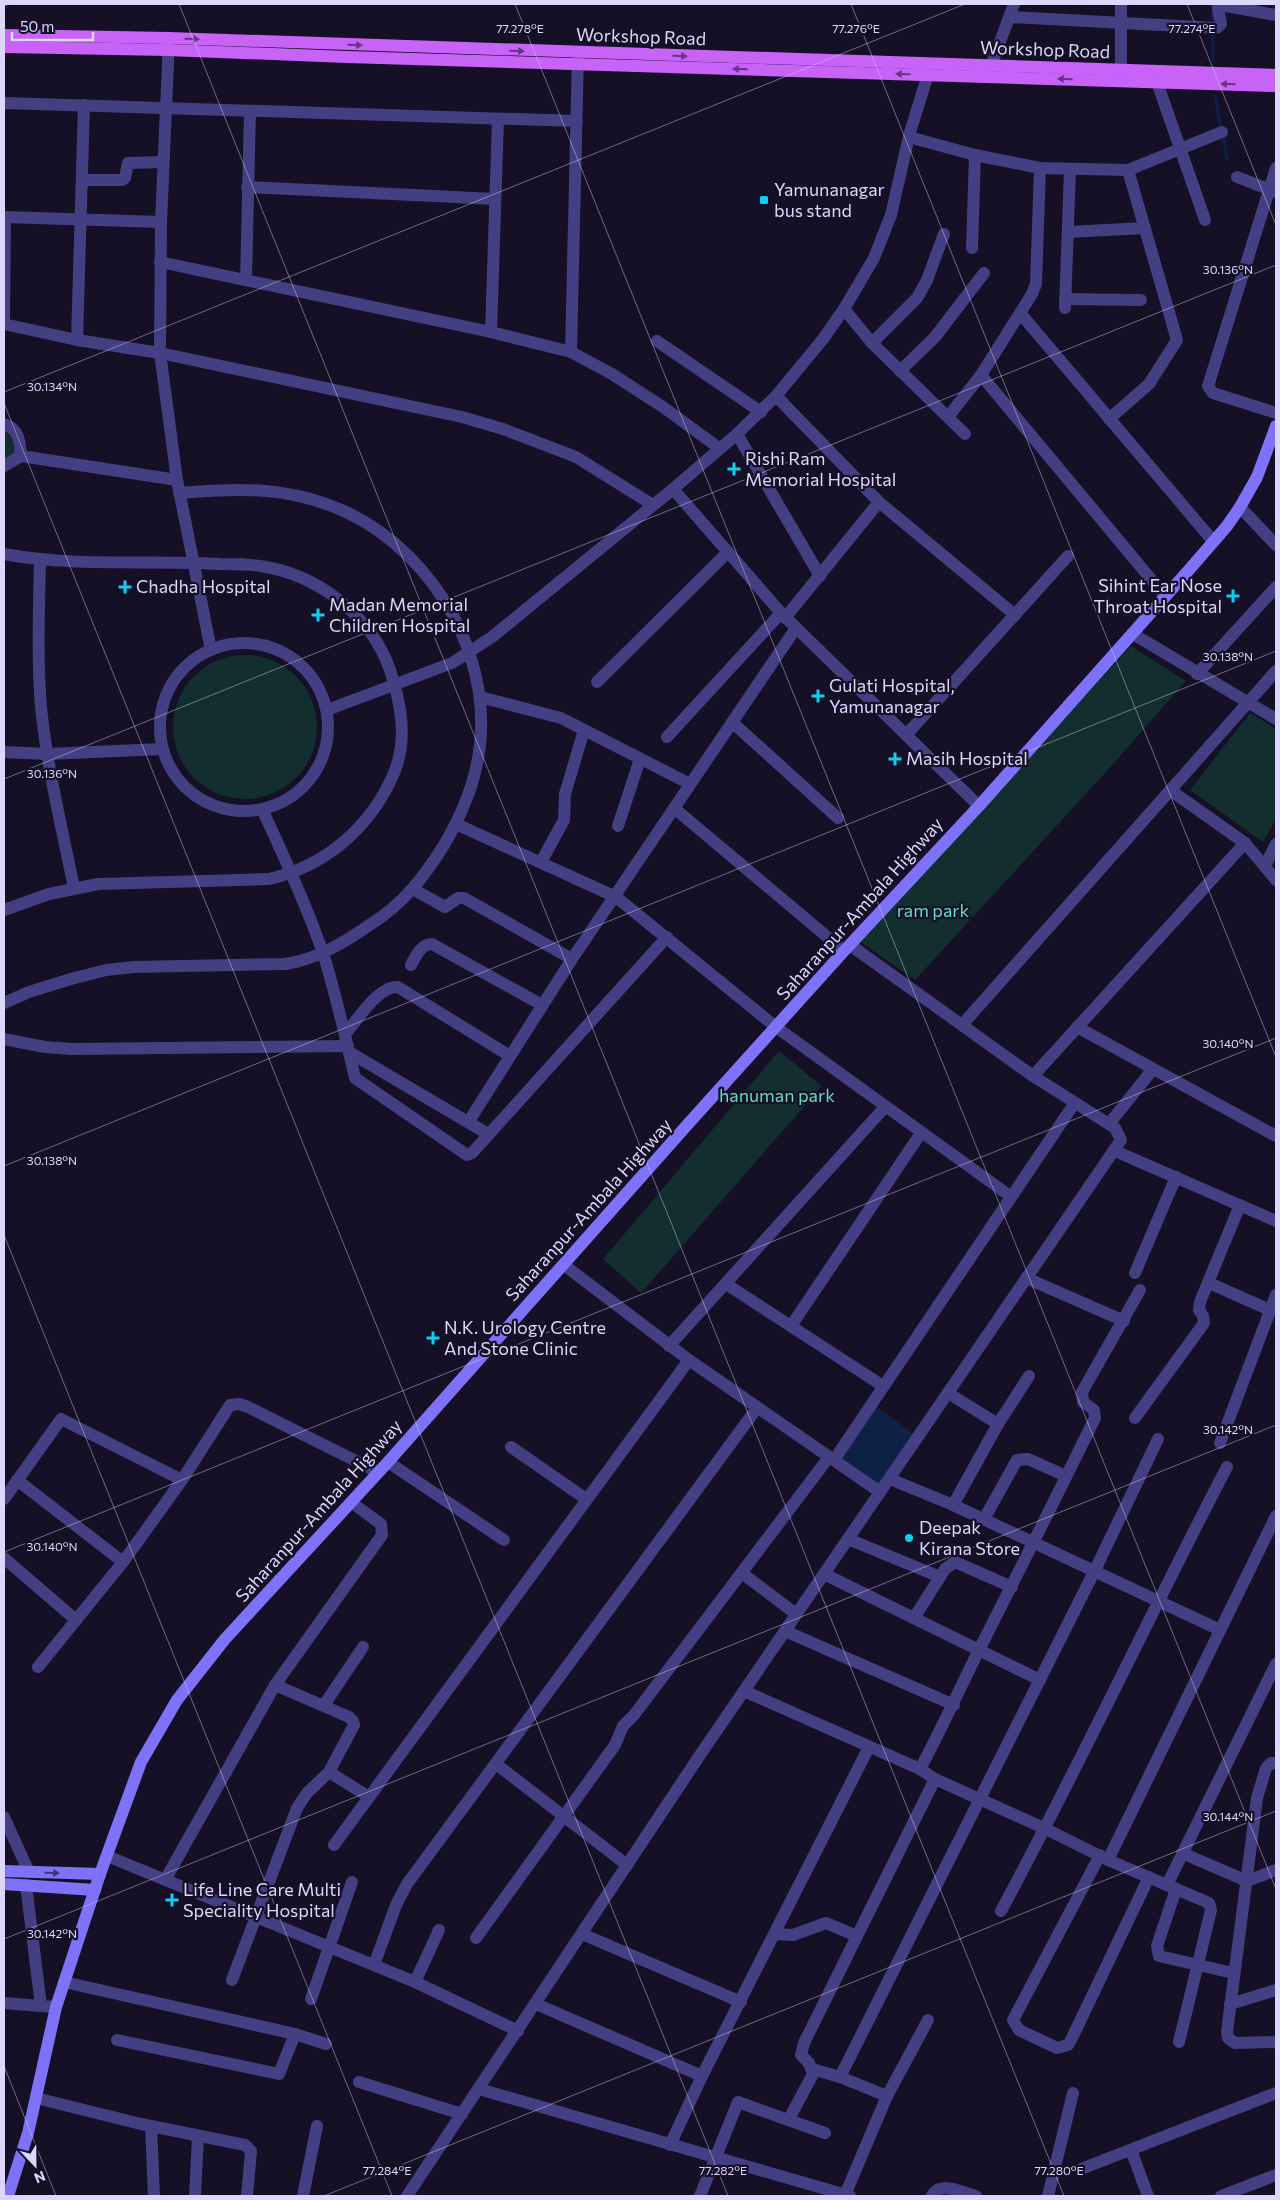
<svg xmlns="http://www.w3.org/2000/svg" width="1280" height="2200" font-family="Commissioner,sans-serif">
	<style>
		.green { fill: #132e2f }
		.water { fill: #0f2046 }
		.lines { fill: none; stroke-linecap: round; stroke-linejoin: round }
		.stream { stroke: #0f2046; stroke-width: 3 }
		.minor { stroke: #443e82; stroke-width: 12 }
		.secondary { stroke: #7d72f8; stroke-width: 12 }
		.primary { stroke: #c863f7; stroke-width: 12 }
		.oneway { fill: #663584 }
		.oneway2 { fill: #3f3779 }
		.ticks { fill: none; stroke: #ddd6fd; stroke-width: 1; stroke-opacity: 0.45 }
		.poi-dot { fill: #0ccff3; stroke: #151025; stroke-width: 2 }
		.labels { text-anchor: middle; stroke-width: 4.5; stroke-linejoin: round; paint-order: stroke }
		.street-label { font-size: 18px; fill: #ddd6fd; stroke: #151025 }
		.poi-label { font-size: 18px; fill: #ddd6fd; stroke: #151025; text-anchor: start }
		.park-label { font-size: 18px; fill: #65dac3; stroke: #151025 }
		.ticks-label { font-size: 12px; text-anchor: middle; fill: #ddd6fd; stroke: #151025; stroke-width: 4.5; stroke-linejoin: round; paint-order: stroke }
	</style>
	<rect width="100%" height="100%" fill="#151025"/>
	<g class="green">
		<polygon points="4,430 13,438 17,455 4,462"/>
		<polygon points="1131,646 1186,681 1115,762 915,980 859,941"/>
		<circle cx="245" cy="727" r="72"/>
		<polygon points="1250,713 1276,729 1276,819 1263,842 1190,790"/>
		<polygon points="779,1051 822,1086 641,1293 603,1259"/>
	</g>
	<polygon class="water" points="873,1404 916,1436 881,1486 839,1457"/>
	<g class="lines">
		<g class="stream">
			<polyline points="1212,4 1213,25"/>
			<polyline points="1213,60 1213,31"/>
			<polyline points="1215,95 1221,129"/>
			<polyline points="1223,135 1227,159"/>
		</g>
		<g class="minor">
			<polyline points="1010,17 1217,28 1221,24 1218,8 1220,5 1276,15"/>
			<polyline points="169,40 161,222 160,353 177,480 211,650"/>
			<polyline points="991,66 1014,4"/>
			<polyline points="1121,70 1121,4"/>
			<polyline points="1157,82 1205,220"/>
			<polyline points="4,103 577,121"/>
			<polyline points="909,137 975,155 1040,168 1128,170 1222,132"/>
			<polyline points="1040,168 1036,284 1032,294 981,375 1165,596"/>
			<polyline points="1276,168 1208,386 1213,393 1276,413"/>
			<polyline points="1237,177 1276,192"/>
			<polyline points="82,180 122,180 125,178 128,163 163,162"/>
			<polyline points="247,187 495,199"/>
			<polyline points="4,217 161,222"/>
			<polyline points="1068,232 1145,228"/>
			<polyline points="972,248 975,155"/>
			<polyline points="160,262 491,332 571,352 612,374 663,407 719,448"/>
			<polyline points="246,280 250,112"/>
			<polyline points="1065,299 1141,300"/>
			<polyline points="1065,308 1070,170"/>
			<polyline points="844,309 872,343 965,434"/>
			<polyline points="1020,313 1213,541"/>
			<polyline points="4,324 77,340 160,353 462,417 503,429 576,457 653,505"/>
			<polyline points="4,324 5,217"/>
			<polyline points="491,332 498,119"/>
			<polyline points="77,340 84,105"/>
			<polyline points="657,341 761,412"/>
			<polyline points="872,343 917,298 927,280 944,234"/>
			<polyline points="571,352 578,53"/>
			<polyline points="900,371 935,337 984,273"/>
			<polyline points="776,396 879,502 1015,615"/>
			<polyline points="948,417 981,375"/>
			<polyline points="1109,419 1149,384 1177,340 1128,170"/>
			<path d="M4,424C19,429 20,441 21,456"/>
			<polyline points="737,434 820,576"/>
			<polyline points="4,466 21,456 177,480"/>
			<polyline points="673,489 781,613 979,806"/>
			<polyline points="1240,507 1276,545"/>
			<path d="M4,554C74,567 147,560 219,564C233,564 247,564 260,566C317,574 371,615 390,670C401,703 408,739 394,773C371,827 326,866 269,879L98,884L49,894L4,910"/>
			<path d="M40,561C39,609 37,658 41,707C47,768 62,828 74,888"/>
			<polyline points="785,618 879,502"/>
			<polyline points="1133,634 1276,719"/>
			<circle cx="244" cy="727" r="84"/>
			<polyline points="1197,674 1276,587"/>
			<polyline points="597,682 728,552"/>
			<polyline points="480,697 561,718 690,784"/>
			<polyline points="327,710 452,663 492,637 673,489 737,434 776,396 823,339 844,309 874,258 891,215 910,132 931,65"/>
			<polyline points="732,722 838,818"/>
			<polyline points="907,734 1068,556"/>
			<polyline points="667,737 781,613"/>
			<polyline points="4,752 48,754 162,749"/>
			<polyline points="1170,790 1245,843 1276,880"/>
			<polyline points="674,808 844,951"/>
			<path d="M262,809C284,856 306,904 323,953C336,994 345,1036 355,1078L467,1155L472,1153L667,937"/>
			<polyline points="456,824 616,897 776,1027 1010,1196"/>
			<polyline points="618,826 640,759"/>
			<polyline points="541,862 564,820 565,794 584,730"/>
			<polyline points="1265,866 1276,844"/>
			<polyline points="413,889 445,907 458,898 464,898 572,959"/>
			<path d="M411,965C416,956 421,944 432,944L542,1005"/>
			<path d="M4,1003L29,992L71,979L106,970L134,967L285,964C316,960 345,942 371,924C403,904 424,877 444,845C458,821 470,796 476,768C500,667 438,555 346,512C290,486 239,488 179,493"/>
			<polyline points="962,1025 1276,671"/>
			<polyline points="1077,1027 1276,1136"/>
			<path d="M346,1033C358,1019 379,985 398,987L510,1056"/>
			<polyline points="4,1039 45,1047 72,1049 348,1046"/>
			<polyline points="349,1052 488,1134"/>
			<polyline points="1033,1076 1245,843"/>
			<polyline points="469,1121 572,959 796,628"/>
			<polyline points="1109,1124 1153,1069"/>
			<polyline points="1115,1151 1276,1221"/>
			<polyline points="564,1265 689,1360 880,1492"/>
			<polyline points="1135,1273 1176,1177"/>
			<polyline points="1026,1278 1124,1321"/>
			<polyline points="1209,1283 1270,1310"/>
			<polyline points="726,1284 883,1386"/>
			<polyline points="791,1326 921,1133"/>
			<polyline points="669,1346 885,1107"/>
			<polyline points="948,1393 998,1424 953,1505"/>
			<polyline points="1135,1418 1204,1323 1203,1316 1199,1310 1200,1302 1240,1205"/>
			<polyline points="998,1424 1029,1376"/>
			<polyline points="1220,1443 1276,1295"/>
			<polyline points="511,1447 586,1499"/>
			<polyline points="834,1460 1074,1104"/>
			<polyline points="388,1462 504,1540"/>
			<polyline points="890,1479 953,1505 1220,1630"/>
			<polyline points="17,1480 123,1562"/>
			<polyline points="4,1499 61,1419 182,1480"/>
			<polyline points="984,1519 1017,1460 1028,1459 1066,1476"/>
			<polyline points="848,1539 940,1577"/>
			<polyline points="4,1558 76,1620"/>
			<polyline points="743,1574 796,1614"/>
			<polyline points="824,1574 1040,1680"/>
			<polyline points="914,1618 945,1569 955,1562 1012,1587"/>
			<polyline points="785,1631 954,1705"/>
			<polyline points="38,1667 123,1562 182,1480 230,1405 239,1404 248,1407 378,1472"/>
			<polyline points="744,1691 920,1769 935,1779 1046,1829 1108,1860 1209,1903 1211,1910 1179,2042"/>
			<polyline points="324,1705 363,1647"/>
			<polyline points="1276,1763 1271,1763 1266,1768 1257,1798 1227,2032 1228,2038 1235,2043 1276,2042"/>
			<polyline points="496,1764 627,1865"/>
			<path d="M920,1769C941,1730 959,1690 979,1650C1018,1573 1057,1496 1095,1418L1094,1410L1083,1402L1082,1392L1140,1290"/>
			<polyline points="329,1772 369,1797"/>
			<polyline points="4,1817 29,1872"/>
			<polyline points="334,1845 689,1360"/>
			<polyline points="1182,1853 1247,1881 1276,1870"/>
			<polyline points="1100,1855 1013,2020 1019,2030 1057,2048 1068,2045 1071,2040 1149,1877"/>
			<polyline points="107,1856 415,1982 518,2031"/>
			<polyline points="1108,1860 1276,1516"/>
			<polyline points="165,1880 275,1685 382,1535 381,1524 351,1502"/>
			<polyline points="26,1885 41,2006 56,2007"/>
			<polyline points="1167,1885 1276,1664"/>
			<polyline points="1176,1889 1157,1946 1159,1956 1233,1973"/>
			<path d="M1001,1911C1080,1765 1150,1614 1227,1467"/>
			<polyline points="582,1934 741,2002"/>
			<polyline points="775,1934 793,1935 826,1923 857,1936"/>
			<polyline points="476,1938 615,1745 623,1726 634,1715 829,1457"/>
			<polyline points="374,1965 396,1905 407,1884 757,1408"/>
			<polyline points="232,1980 297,1808 307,1793 329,1772 354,1725 353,1721 349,1717 275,1685"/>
			<polyline points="64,1982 295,2034 326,2044"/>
			<polyline points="415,1982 439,1930"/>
			<polyline points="311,1999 352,1882"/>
			<polyline points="4,2003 41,2006"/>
			<polyline points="536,2004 702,2076"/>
			<polyline points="1230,2004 1276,1990"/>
			<polyline points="117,2040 279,2074 295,2034"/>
			<polyline points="812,2069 840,2077 887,2096"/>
			<polyline points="840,2077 1095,1570 1158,1439"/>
			<polyline points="359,2082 462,2114"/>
			<polyline points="479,2089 850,2196"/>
			<polyline points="36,2098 141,2124 245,2145 251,2151 247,2196"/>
			<polyline points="789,2119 813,2074 809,2063 801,2055 804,2043 935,1779"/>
			<polyline points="151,2126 154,2196"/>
			<polyline points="670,2145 702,2076 869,1747"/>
			<polyline points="1131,2150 1148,2196"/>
			<polyline points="1081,2169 1276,2093"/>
			<polyline points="845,2195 887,2096 928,2020"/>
			<polyline points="195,2196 198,2136"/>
			<polyline points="303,2196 317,2126"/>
			<polyline points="407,2196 700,1755 1121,1140 1115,1128 1033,1076 850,945"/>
			<polyline points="700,2196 738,2102 825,2133"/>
			<path d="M932,2196C939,2180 964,2193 976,2196"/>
			<polyline points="1048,2196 1073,2093"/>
			<polyline points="1221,2196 1276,2175"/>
		</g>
		<g class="secondary">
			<polyline points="4,1871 100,1874"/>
			<polyline points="4,1884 95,1890"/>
			<polyline points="8,2196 28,2133 56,2007 100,1874 141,1762 177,1700 225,1639 388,1462 688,1124 844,951 979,806 1188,571 1227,526 1240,507 1257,477 1276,426"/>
		</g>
		<g class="primary">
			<polyline points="4,35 169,38 1276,75"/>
			<polyline points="4,47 168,50 347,57 1276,86"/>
		</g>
	</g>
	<defs><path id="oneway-solid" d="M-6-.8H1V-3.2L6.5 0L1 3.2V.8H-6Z" transform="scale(1.25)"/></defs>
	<g class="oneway">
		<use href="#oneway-solid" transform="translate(192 39) rotate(2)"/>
		<use href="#oneway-solid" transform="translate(355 45) rotate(2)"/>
		<use href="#oneway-solid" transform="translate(517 51) rotate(2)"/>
		<use href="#oneway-solid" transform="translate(680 56) rotate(2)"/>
		<use href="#oneway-solid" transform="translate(740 69) rotate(-178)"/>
		<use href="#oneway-solid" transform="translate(903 74) rotate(-178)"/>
		<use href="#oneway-solid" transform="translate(1065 79) rotate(-178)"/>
		<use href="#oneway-solid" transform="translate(1228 84) rotate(-178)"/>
	</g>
	<use class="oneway2" href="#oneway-solid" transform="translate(52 1873) rotate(2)"/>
	<path class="ticks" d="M179,4L1064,2196M515,4L1276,1889M851,4L1276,1057M1187,4L1276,225M4,6L8,4M4,392L965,4M4,403L728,2196M4,779L1276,265M4,1166L1276,651M4,1235L392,2196M4,1552L1276,1038M4,1939L1276,1425M4,2066L56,2196M324,2196L1276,1811"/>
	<g class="poi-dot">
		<rect x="759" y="195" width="10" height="10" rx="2.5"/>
		<path d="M731.5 461.5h5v5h5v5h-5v5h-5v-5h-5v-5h5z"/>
		<path d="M122.5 579.5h5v5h5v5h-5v5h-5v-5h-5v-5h5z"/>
		<path d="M1230.5 588.5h5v5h5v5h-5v5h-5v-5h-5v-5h5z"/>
		<path d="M315.5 607.5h5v5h5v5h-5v5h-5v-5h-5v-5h5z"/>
		<path d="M815.5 688.5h5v5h5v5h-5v5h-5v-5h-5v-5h5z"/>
		<path d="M892.5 751.5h5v5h5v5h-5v5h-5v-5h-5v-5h5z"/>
		<path d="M430.5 1330.5h5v5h5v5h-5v5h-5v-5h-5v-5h5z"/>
		<circle cx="909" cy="1538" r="5"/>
		<path d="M169.5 1892.5h5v5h5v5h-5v5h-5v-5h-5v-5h5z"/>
	</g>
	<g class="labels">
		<g class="street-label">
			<text transform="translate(641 37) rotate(2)" y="6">Workshop Road</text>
			<text transform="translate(1045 50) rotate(2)" y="6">Workshop Road</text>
			<text transform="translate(860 909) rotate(-48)" y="6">Saharanpur-Ambala Highway</text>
			<text transform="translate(589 1210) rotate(-48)" y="6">Saharanpur-Ambala Highway</text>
			<text transform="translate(319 1511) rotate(-48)" y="6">Saharanpur-Ambala Highway</text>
		</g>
		<g class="poi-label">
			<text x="774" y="196">Yamunanagar<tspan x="774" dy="21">bus stand</tspan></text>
			<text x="745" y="465">Rishi Ram<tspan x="745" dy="21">Memorial Hospital</tspan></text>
			<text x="1222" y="592" text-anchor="end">Sihint Ear Nose<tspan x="1222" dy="21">Throat Hospital</tspan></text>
			<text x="136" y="593">Chadha Hospital</text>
			<text x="329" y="611">Madan Memorial<tspan x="329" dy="21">Children Hospital</tspan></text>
			<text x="829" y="692">Gulati Hospital,<tspan x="829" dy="21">Yamunanagar</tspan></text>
			<text x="906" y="765">Masih Hospital</text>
			<text x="444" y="1334">N.K. Urology Centre<tspan x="444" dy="21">And Stone Clinic</tspan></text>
			<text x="919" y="1534">Deepak<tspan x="919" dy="21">Kirana Store</tspan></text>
			<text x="183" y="1896">Life Line Care Multi<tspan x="183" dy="21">Speciality Hospital</tspan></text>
		</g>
		<g class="park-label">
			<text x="933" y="917">ram park</text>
			<text x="777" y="1102">hanuman park</text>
		</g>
	</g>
	<g class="ticks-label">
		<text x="520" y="33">77.278°E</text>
		<text x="856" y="33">77.276°E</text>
		<text x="1192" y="33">77.274°E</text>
		<text x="1228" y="274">30.136°N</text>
		<text x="52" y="391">30.134°N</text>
		<text x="1228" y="661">30.138°N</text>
		<text x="52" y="778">30.136°N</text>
		<text x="1228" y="1048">30.140°N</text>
		<text x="52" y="1165">30.138°N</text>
		<text x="1228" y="1434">30.142°N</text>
		<text x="52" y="1551">30.140°N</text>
		<text x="1228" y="1821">30.144°N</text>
		<text x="52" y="1938">30.142°N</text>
		<text x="387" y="2175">77.284°E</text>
		<text x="723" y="2175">77.282°E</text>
		<text x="1059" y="2175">77.280°E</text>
	</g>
	<rect width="1280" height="2200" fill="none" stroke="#ddd6fd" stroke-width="10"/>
	<g transform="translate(35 2165) rotate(158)" stroke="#151025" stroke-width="4" paint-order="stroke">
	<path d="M0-4L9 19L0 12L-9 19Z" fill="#ddd6fd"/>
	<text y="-8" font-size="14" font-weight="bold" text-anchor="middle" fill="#ddd6fd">N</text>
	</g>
	<path d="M12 32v8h81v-8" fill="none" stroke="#ddd6fd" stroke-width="2.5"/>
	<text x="20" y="32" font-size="15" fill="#ddd6fd" stroke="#151025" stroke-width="4" paint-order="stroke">50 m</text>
</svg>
